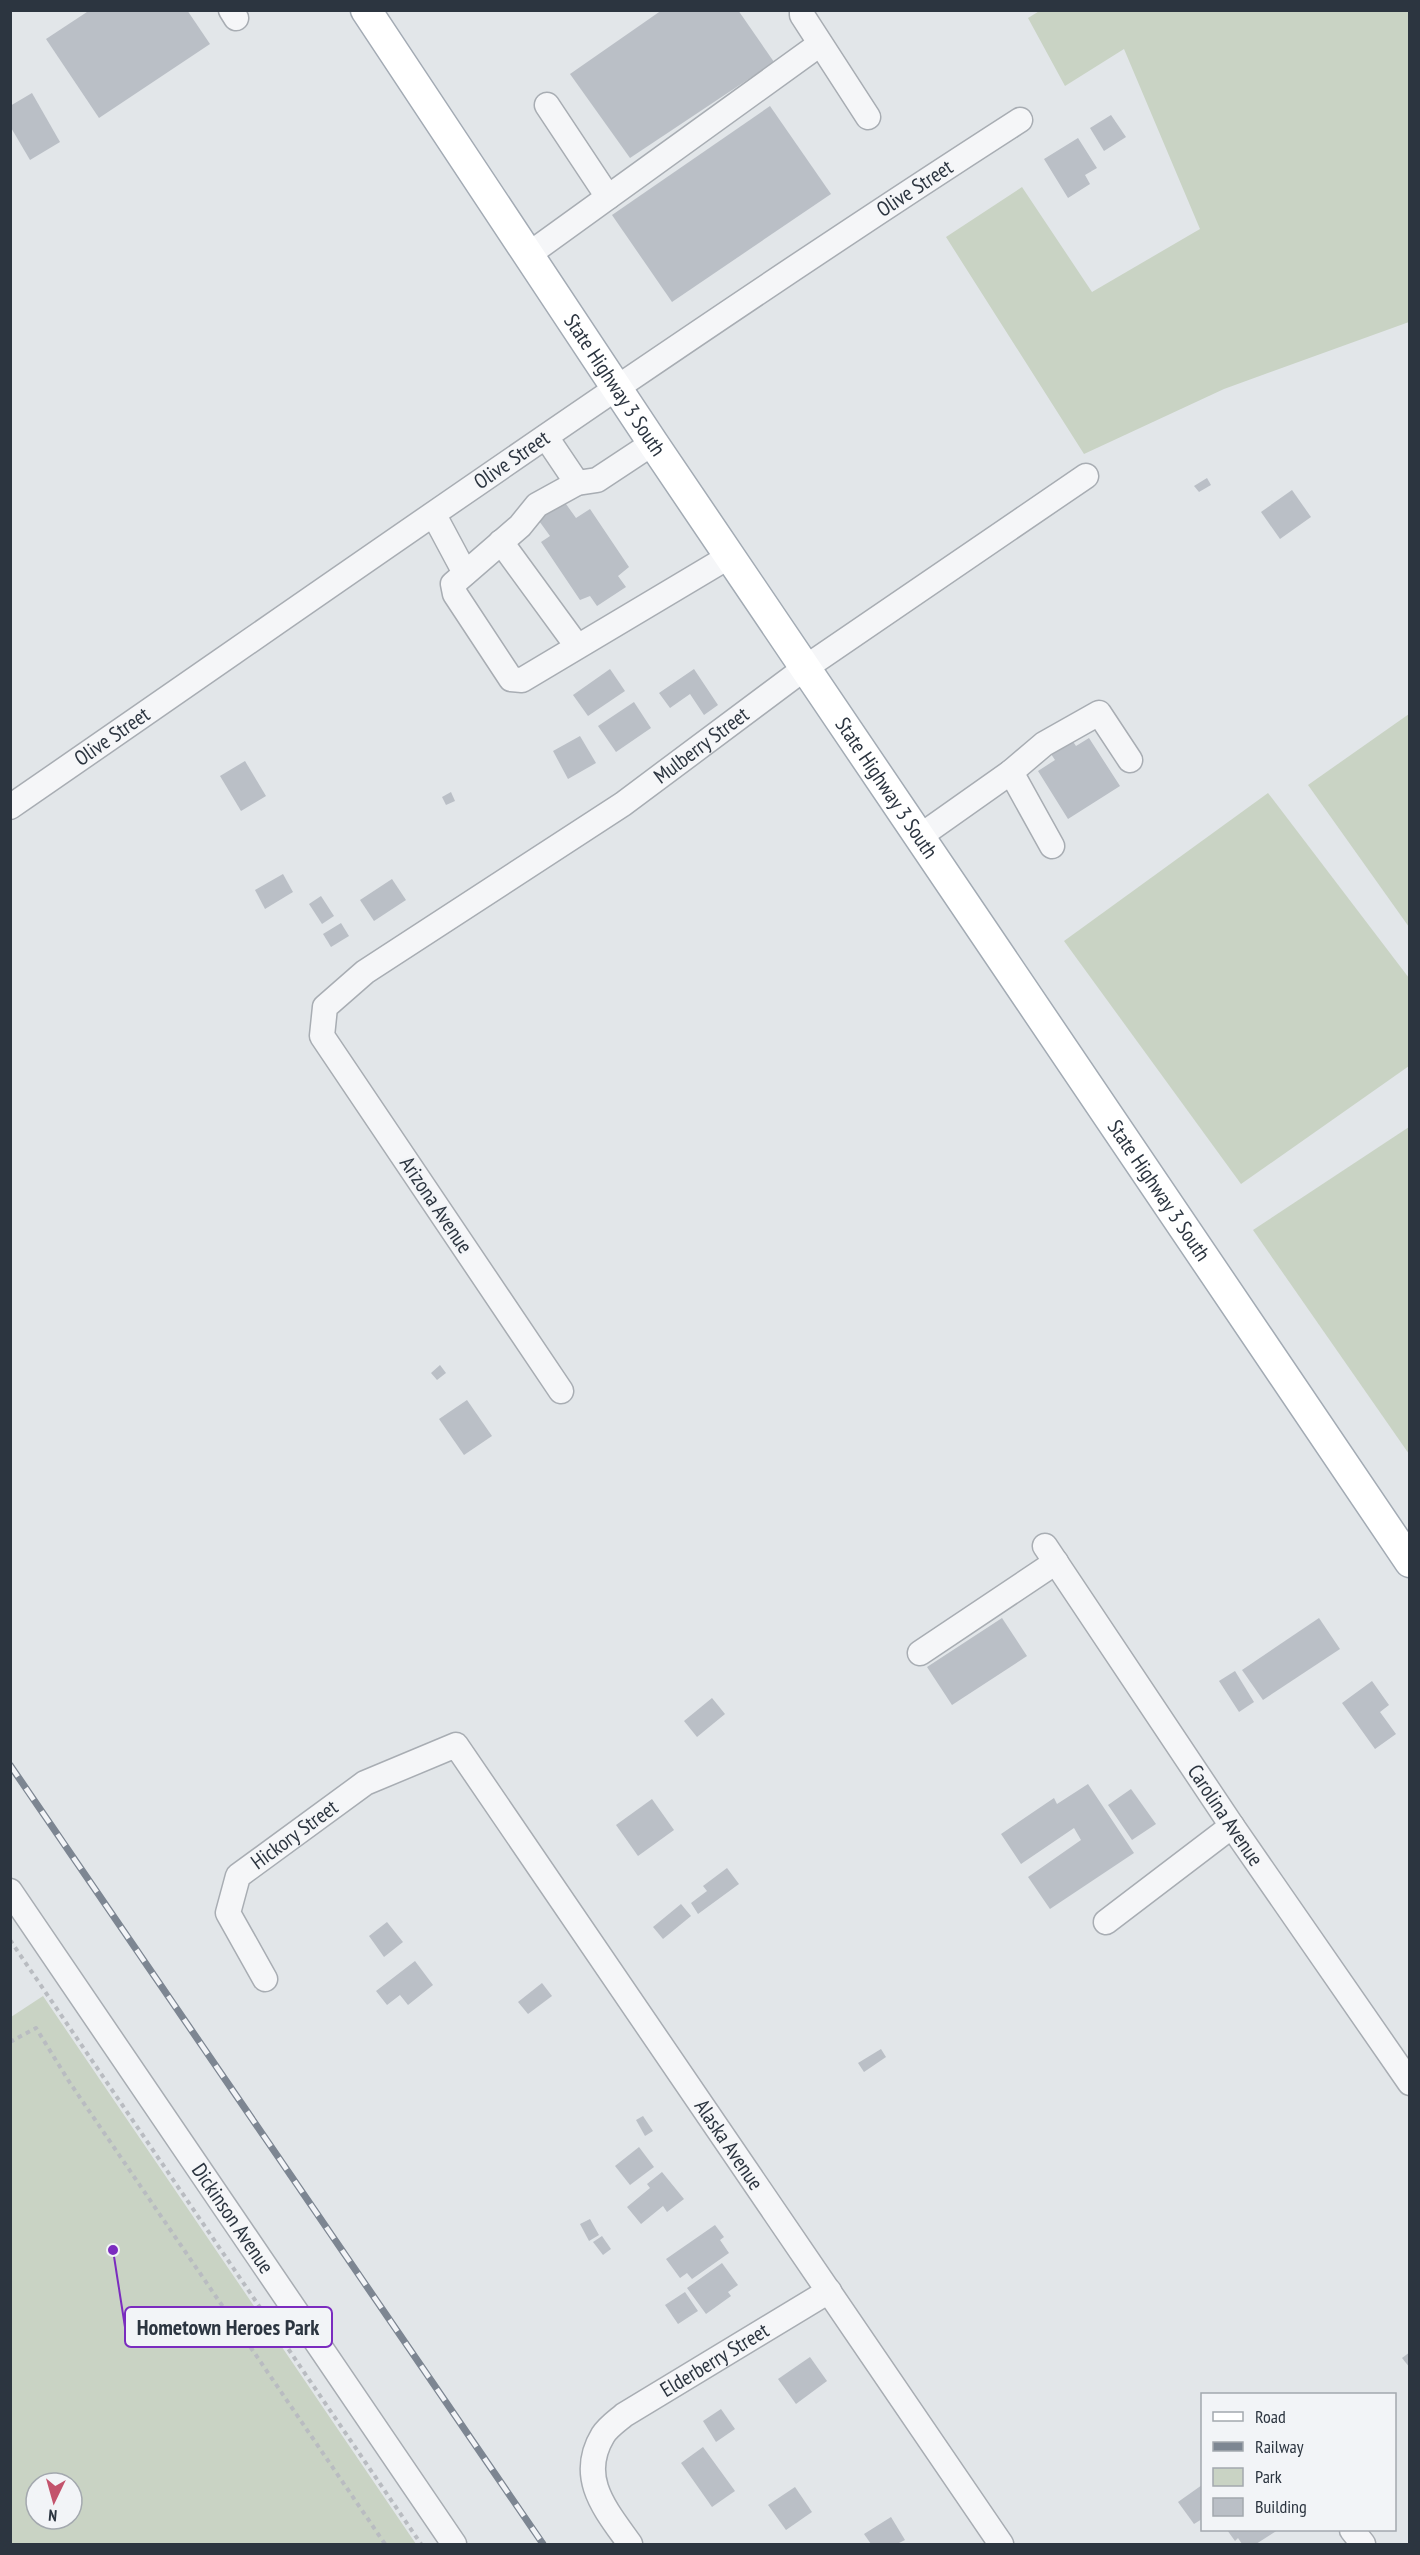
<svg xmlns="http://www.w3.org/2000/svg" width="1420" height="2555" font-family="'PT Sans Narrow',sans-serif">
	<style>
		.green { fill: #c9d3c4; fill-rule: evenodd }
		.building { fill: #babfc6 }
		.lines { fill: none; stroke-linecap: round; stroke-linejoin: round }
		.minor-casing { stroke: #a8adb3; stroke-width: 27 }
		.major-casing { stroke: #a3abb4; stroke-width: 33 }
		.path { stroke: #b9bcc1; stroke-width: 4; stroke-dasharray: 4.5 4.5; stroke-linecap: butt }
		.minor { stroke: #f5f6f8; stroke-width: 24 }
		.major { stroke: #fff; stroke-width: 30 }
		.rail-casing { stroke: #7d8692; stroke-width: 7 }
		.rail { stroke: #f2f4f7; stroke-width: 4.5; stroke-dasharray: 14; stroke-linecap: butt }
		.labels { text-anchor: middle; stroke-width: 4.5; stroke-linejoin: round; paint-order: stroke }
		.street-label { font-size: 21px; fill: #2c3540; stroke: #f2f4f7 }
		.leader { fill: none; stroke: #7b2cbf; stroke-width: 2 }
		.callout-dot { fill: #7b2cbf; stroke: #f2f4f7; stroke-width: 2 }
		.callout { fill: #f2f4f7; stroke: #7b2cbf; stroke-width: 2 }
		.callout-label { font-size: 22px; text-anchor: middle; font-weight: bold; fill: #2c3540 }
	</style>
	<rect width="100%" height="100%" fill="#e2e6e9"/>
	<g class="green">
		<polygon points="1041,10 1409,11 1409,322 1224,389 1084,454 946,237 1022,187 1092,292 1200,229 1124,49 1065,86 1028,18"/>
		<polygon points="1409,714 1409,927 1308,785"/>
		<polygon points="1268,793 1409,978 1409,1066 1241,1184 1064,941"/>
		<polygon points="1409,1127 1409,1454 1253,1230"/>
		<path d="M43,1996L416,2544H11V2017ZM36,2483H72V2519H36Z"/>
	</g>
	<g class="building">
		<polygon points="90,10 187,10 210,44 99,118 46,39"/>
		<polygon points="662,10 738,10 774,62 630,158 570,74"/>
		<polygon points="32,93 60,142 30,160 10,126 10,106"/>
		<polygon points="770,106 831,194 672,302 612,215"/>
		<polygon points="1111,115 1126,137 1104,151 1090,128"/>
		<polygon points="1078,138 1097,168 1085,175 1090,184 1068,198 1044,159"/>
		<polygon points="1207,478 1211,485 1199,492 1194,486"/>
		<polygon points="1292,490 1311,517 1280,539 1261,512"/>
		<polygon points="561,497 576,518 590,509 629,567 618,576 626,587 597,606 590,596 580,600 541,542 550,536 534,514"/>
		<polygon points="610,669 625,691 588,716 573,695"/>
		<polygon points="694,669 718,705 704,715 690,694 670,708 659,693"/>
		<polygon points="634,702 651,728 616,752 598,726"/>
		<polygon points="1068,734 1076,746 1089,738 1120,786 1068,819 1038,771 1055,760 1047,748"/>
		<polygon points="580,736 596,763 568,779 553,751"/>
		<polygon points="245,761 266,796 241,811 220,776"/>
		<polygon points="451,792 455,801 446,805 442,797"/>
		<polygon points="283,874 293,892 265,909 255,890"/>
		<polygon points="392,879 406,900 374,921 360,900"/>
		<polygon points="321,896 334,916 322,924 309,904"/>
		<polygon points="341,923 349,936 331,947 323,934"/>
		<polygon points="440,1365 446,1373 437,1380 431,1373"/>
		<polygon points="467,1400 492,1436 464,1455 439,1419"/>
		<polygon points="1002,1618 1027,1656 952,1705 927,1667"/>
		<polygon points="1319,1618 1340,1649 1263,1700 1242,1670"/>
		<polygon points="1235,1671 1254,1702 1239,1712 1219,1681"/>
		<polygon points="1372,1681 1389,1705 1380,1712 1396,1734 1375,1749 1342,1703"/>
		<polygon points="712,1698 725,1714 697,1737 684,1721"/>
		<polygon points="1088,1784 1134,1853 1050,1909 1028,1877 1081,1840 1074,1828 1021,1864 1001,1834 1054,1798 1057,1804"/>
		<polygon points="1131,1789 1156,1824 1132,1840 1108,1805"/>
		<polygon points="652,1799 674,1830 638,1856 616,1825"/>
		<polygon points="727,1868 739,1884 698,1914 691,1903 707,1891 703,1886"/>
		<polygon points="681,1904 691,1916 663,1939 653,1927"/>
		<polygon points="387,1922 403,1942 384,1957 369,1936"/>
		<polygon points="415,1961 433,1985 408,2005 400,1995 387,2005 376,1991"/>
		<polygon points="542,1983 552,1996 528,2014 518,2002"/>
		<polygon points="881,2049 886,2057 864,2072 858,2063"/>
		<polygon points="643,2116 653,2131 645,2136 636,2120"/>
		<polygon points="639,2147 654,2167 630,2185 615,2166"/>
		<polygon points="662,2172 684,2199 667,2212 663,2206 641,2224 627,2207 650,2188 647,2184"/>
		<polygon points="590,2219 599,2235 589,2241 580,2224"/>
		<polygon points="715,2225 724,2237 720,2240 729,2253 692,2279 687,2273 680,2278 666,2259"/>
		<polygon points="602,2236 611,2249 603,2255 593,2242"/>
		<polygon points="722,2263 738,2285 728,2292 731,2296 706,2314 687,2288"/>
		<polygon points="685,2292 698,2311 678,2324 665,2305"/>
		<polygon points="1410,2352 1410,2368 1402,2358"/>
		<polygon points="810,2357 827,2381 796,2404 778,2379"/>
		<polygon points="721,2409 735,2429 716,2442 703,2421"/>
		<polygon points="703,2447 735,2491 712,2507 681,2463"/>
		<polygon points="1202,2485 1202,2519 1194,2524 1178,2502"/>
		<polygon points="795,2487 812,2512 786,2530 768,2505"/>
		<polygon points="891,2517 905,2540 897,2544 871,2544 864,2534"/>
		<polygon points="1227,2530 1278,2530 1256,2544 1242,2544 1238,2538 1235,2541"/>
	</g>
	<g class="lines">
		<g class="minor-casing">
			<g id="minor">
				<polyline points="231,10 236,18"/>
				<polyline points="802,10 802,15 868,117"/>
				<polyline points="547,105 608,197"/>
				<polyline points="528,255 820,44"/>
				<polyline points="546,437 577,483"/>
				<polyline points="653,443 597,480 577,483 537,505 520,526 453,584 455,594 511,679 522,680 730,556"/>
				<polyline points="434,515 465,573"/>
				<polyline points="501,542 577,646"/>
				<polyline points="1011,772 1044,744 1099,713 1130,760"/>
				<path id="s1" d="M10,807C345,576 678,340 1020,120"/>
				<polyline points="919,837 1011,772 1052,846"/>
				<path id="s2" d="M561,1391L322,1036L325,1007L365,972L623,804L805,668L1086,476"/>
				<path id="s3" d="M1045,1546L1232,1826L1410,2083"/>
				<polyline points="920,1653 1056,1562"/>
				<path id="s4" d="M10,1891L454,2544"/>
				<polyline points="1106,1922 1232,1826"/>
				<path id="s5" d="M265,1979L228,1913L238,1876L365,1783L456,1745L1001,2544"/>
				<polyline points="1352,2530 1363,2544"/>
				<path id="s6" d="M630,2544C606,2510 577,2478 603,2435C608,2427 617,2421 624,2415L829,2291"/>
			</g>
		</g>
		<g class="major-casing">
			<g id="major">
				<path id="s7" d="M366,10L653,443L1410,1562"/>
			</g>
		</g>
		<g class="path">
			<polyline points="10,1940 421,2544"/>
			<polyline points="10,2042 36,2028 70,2083 385,2544"/>
		</g>
		<use href="#minor" class="minor"/>
		<use href="#major" class="major"/>
		<g class="rail-casing">
			<polyline id="rail" points="10,1765 543,2544"/>
		</g>
		<use href="#rail" class="rail"/>
	</g>
	<g class="labels">
		<g class="street-label">
			<text dy="7" stroke="none"><textPath href="#s1" startOffset="1096">Olive Street</textPath></text>
			<text dy="7" stroke="none"><textPath href="#s7" startOffset="450">State Highway 3 South</textPath></text>
			<text dy="7" stroke="none"><textPath href="#s1" startOffset="610">Olive Street</textPath></text>
			<text dy="7" stroke="none"><textPath href="#s1" startOffset="124">Olive Street</textPath></text>
			<text dy="7" stroke="none"><textPath href="#s2" startOffset="916">Mulberry Street</textPath></text>
			<text dy="7" stroke="none"><textPath href="#s7" startOffset="936">State Highway 3 South</textPath></text>
			<text dy="7" stroke="none"><textPath href="#s7" startOffset="1422">State Highway 3 South</textPath></text>
			<text transform="translate(436 1205) rotate(56)" y="7">Arizona Avenue</text>
			<text dy="7" stroke="none"><textPath href="#s3" startOffset="324">Carolina Avenue</textPath></text>
			<text dy="7" stroke="none"><textPath href="#s5" startOffset="184">Hickory Street</textPath></text>
			<text dy="7" stroke="none"><textPath href="#s5" startOffset="854">Alaska Avenue</textPath></text>
			<text dy="7" stroke="none"><textPath href="#s4" startOffset="396">Dickinson Avenue</textPath></text>
			<text dy="7" stroke="none"><textPath href="#s6" startOffset="256">Elderberry Street</textPath></text>
		</g>
	</g>
	<path class="leader" d="M113 2250L125 2327"/>
	<circle class="callout-dot" cx="113" cy="2250" r="6"/>
	<rect class="callout" x="125" y="2307" width="207" height="40" rx="6"/>
	<g class="callout-label">
		<text x="228" y="2335">Hometown Heroes Park</text>
	</g>
	<rect width="1420" height="2555" fill="none" stroke="#2c3540" stroke-width="24"/>
	<rect x="1201" y="2393" width="195" height="138" fill="#f2f4f7" stroke="#a3a8ae" stroke-width="1.5"/>
	<rect x="1213" y="2412" width="30" height="9" fill="#ffffff" stroke="#a3a8ae" stroke-width="1.5"/>
	<text x="1255" y="2423" font-size="18" fill="#2c3540">Road</text>
	<rect x="1213" y="2442" width="30" height="9" fill="#7d8692" stroke="#a3a8ae" stroke-width="1.5"/>
	<text x="1255" y="2453" font-size="18" fill="#2c3540">Railway</text>
	<rect x="1213" y="2468" width="30" height="18" fill="#c9d3c4" stroke="#a3a8ae" stroke-width="1.5"/>
	<text x="1255" y="2483" font-size="18" fill="#2c3540">Park</text>
	<rect x="1213" y="2498" width="30" height="18" fill="#babfc6" stroke="#a3a8ae" stroke-width="1.5"/>
	<text x="1255" y="2513" font-size="18" fill="#2c3540">Building</text>
	<g transform="translate(54 2501) rotate(185)"><circle r="28" fill="#f2f4f7" stroke="#a3a8ae" stroke-width="1.5"/>
	<path d="M0-4.5L10 22L0 15L-10 22Z" fill="#c3536c"/>
	<text y="-9" font-size="16" font-weight="bold" text-anchor="middle" fill="#2c3540">N</text>
	</g>
</svg>
